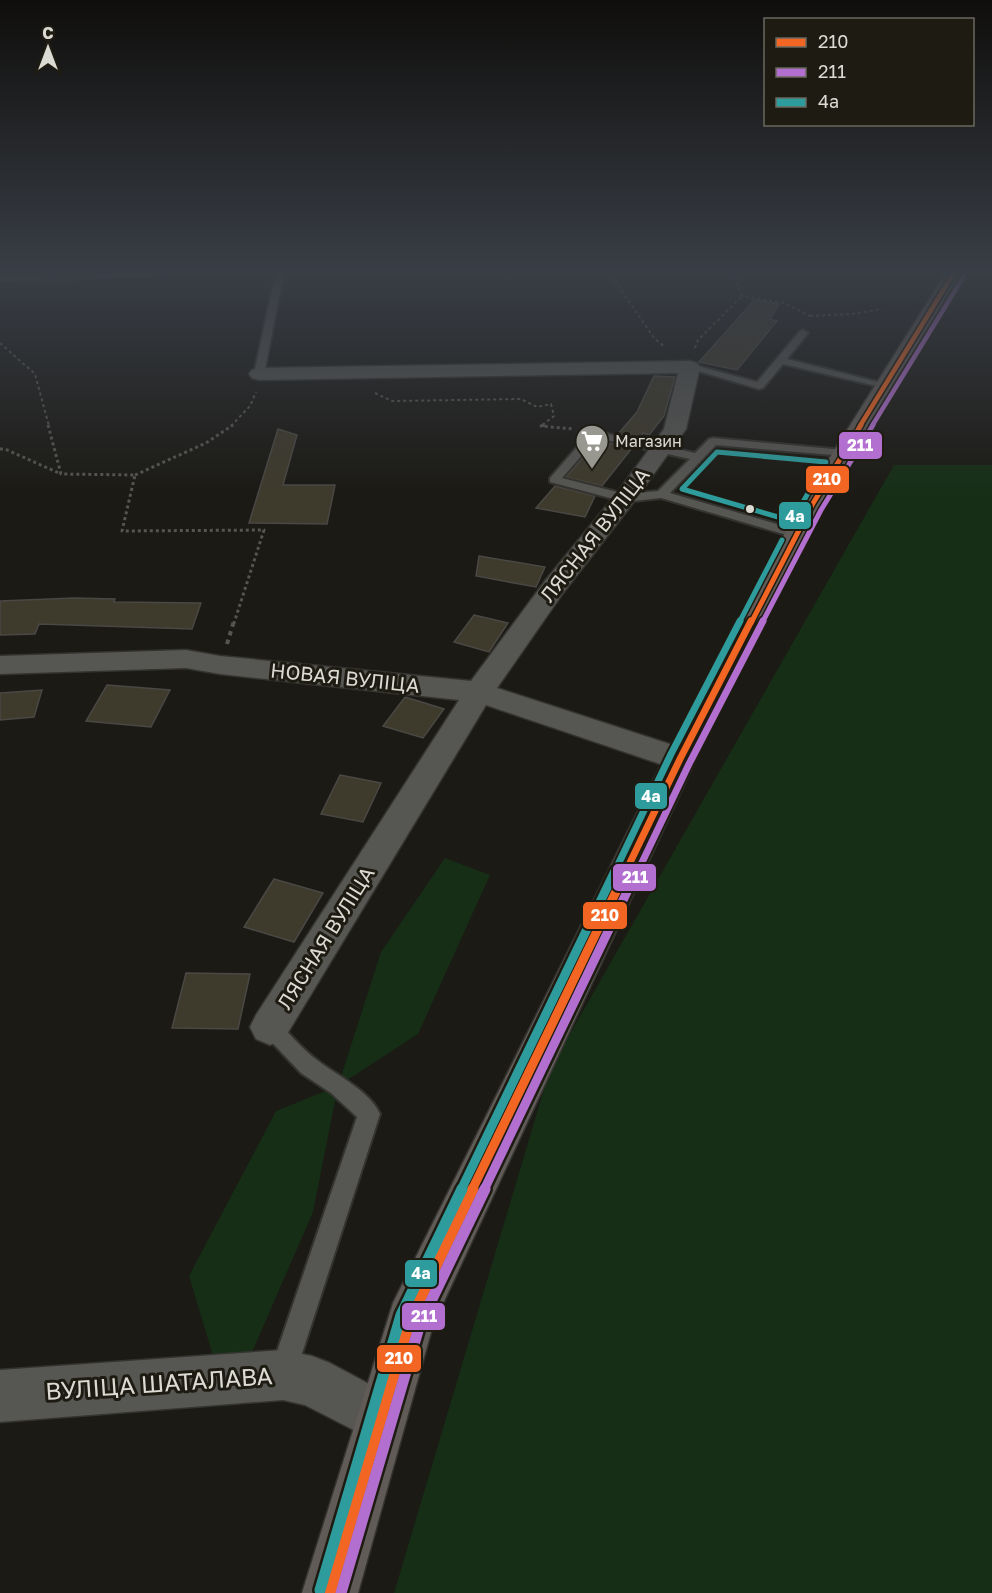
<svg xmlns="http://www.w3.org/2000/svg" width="992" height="1593" font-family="'Golos Text',sans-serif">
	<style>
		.green { fill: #162e16 }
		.building { fill: #3e3a2c; stroke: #4a4844; stroke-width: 1.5 }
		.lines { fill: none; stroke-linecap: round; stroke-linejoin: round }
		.lane-casing { stroke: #34332f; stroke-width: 4 }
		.street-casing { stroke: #34332f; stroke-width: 3 }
		.secondary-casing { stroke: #34332f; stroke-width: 3 }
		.path-far2 { stroke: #565550; stroke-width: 2; stroke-dasharray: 3 3; stroke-linecap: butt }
		.path-far1 { stroke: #565550; stroke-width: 3; stroke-dasharray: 3 3; stroke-linecap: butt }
		.path { stroke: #565550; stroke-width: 4; stroke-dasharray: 4.5 4.5; stroke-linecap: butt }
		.lane { fill: #565652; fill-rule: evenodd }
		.street { fill: #565652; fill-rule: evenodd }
		.secondary { fill: #605b57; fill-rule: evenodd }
		.bus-1-far4-casing { stroke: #1e1c12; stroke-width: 8 }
		.bus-1-far3-casing { stroke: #1e1c12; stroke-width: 8 }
		.bus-1-far2-casing { stroke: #1e1c12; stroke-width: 11 }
		.bus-1-far1-casing { stroke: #1e1c12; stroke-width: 14 }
		.bus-1-casing { stroke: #1e1c12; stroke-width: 16 }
		.bus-2-far4-casing { stroke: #1e1c12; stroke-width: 8 }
		.bus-2-far3-casing { stroke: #1e1c12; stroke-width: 8 }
		.bus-2-far2-casing { stroke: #1e1c12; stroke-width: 11 }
		.bus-2-far1-casing { stroke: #1e1c12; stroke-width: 14 }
		.bus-2-casing { stroke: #1e1c12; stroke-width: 16 }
		.bus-3-far3-casing { stroke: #1e1c12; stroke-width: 8 }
		.bus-3-far2-casing { stroke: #1e1c12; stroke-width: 11 }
		.bus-3-far1-casing { stroke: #1e1c12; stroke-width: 14 }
		.bus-3-casing { stroke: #1e1c12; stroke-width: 16 }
		.bus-1-far4 { stroke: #f26522; stroke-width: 4.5 }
		.bus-1-far3 { stroke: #f26522; stroke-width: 5 }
		.bus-1-far2 { stroke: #f26522; stroke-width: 7 }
		.bus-1-far1 { stroke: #f26522; stroke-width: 9 }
		.bus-1 { stroke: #f26522; stroke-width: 11 }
		.bus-2-far4 { stroke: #b36fd0; stroke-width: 4.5 }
		.bus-2-far3 { stroke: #b36fd0; stroke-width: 5 }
		.bus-2-far2 { stroke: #b36fd0; stroke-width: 7 }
		.bus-2-far1 { stroke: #b36fd0; stroke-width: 9 }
		.bus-2 { stroke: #b36fd0; stroke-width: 11 }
		.bus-3-far3 { stroke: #2e9c9c; stroke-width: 5 }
		.bus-3-far2 { stroke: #2e9c9c; stroke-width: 7 }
		.bus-3-far1 { stroke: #2e9c9c; stroke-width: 9 }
		.bus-3 { stroke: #2e9c9c; stroke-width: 11 }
		.bus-dot { fill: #dbdad3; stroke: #1e1c12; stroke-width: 2 }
		.labels { text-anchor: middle; stroke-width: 6; stroke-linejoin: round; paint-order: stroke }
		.far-poi-label { font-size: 16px; fill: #dbdad3; stroke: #1e1c12; text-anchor: start }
		.street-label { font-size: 20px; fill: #dbdad3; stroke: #1e1c12 }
		.near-street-label { font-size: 24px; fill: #dbdad3; stroke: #1e1c12 }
		.line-badge { stroke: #1e1c12; stroke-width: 2 }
		.badge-label { font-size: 16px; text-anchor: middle; font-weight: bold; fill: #fff }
	</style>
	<rect width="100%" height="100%" fill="#1b1a15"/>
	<g class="green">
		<polygon points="894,465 992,465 992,1593 394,1593 550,1069"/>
		<polygon points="445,858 490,875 418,1034 338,1086 313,1212 246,1366 220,1379 189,1276 276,1111 338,1086 381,952"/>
	</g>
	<g class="building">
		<polygon points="754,300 779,304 770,319 777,321 737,370 699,362"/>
		<polygon points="654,376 675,377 664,416 649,435 643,433 639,439 618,434 637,412"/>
		<polygon points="278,429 297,435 283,485 335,485 327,524 249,523"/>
		<polygon points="610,443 632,448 602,486 566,477 586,454 598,457"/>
		<polygon points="555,486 595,496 585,517 536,508"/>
		<polygon points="479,556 545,567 536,587 476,576"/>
		<polygon points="74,598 115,599 114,602 201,603 192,629 39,624 35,634 0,635 0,601"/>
		<polygon points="474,615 508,623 489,652 454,642"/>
		<polygon points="107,685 170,690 151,727 86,721"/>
		<polygon points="42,690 34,717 0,720 0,693"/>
		<polygon points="405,697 444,709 423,738 383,726"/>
		<polygon points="340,775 381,783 363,822 321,814"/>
		<polygon points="274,879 323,893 294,942 244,927"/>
		<polygon points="186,973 250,974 238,1029 172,1028"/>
	</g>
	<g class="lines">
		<g class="lane-casing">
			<g id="lane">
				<polygon points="276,271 284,271 264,374 259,377 254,374"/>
				<polygon points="803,330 808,333 787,359 890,385 885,388 783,364 763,388 759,389 685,367 690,364 757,382 800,331"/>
				<path d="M594,431L695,453L709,439L713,438L844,450L850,453L844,456L716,445L670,493L801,531L803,534L801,537L797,538L661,498L625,502L550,482V478L590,432ZM597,438L690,459L658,491L625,494L562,478Z"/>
				<path d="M270,1018L277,1021C290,1034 302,1049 317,1060C336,1075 370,1091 380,1114L296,1372L292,1381L283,1385L274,1381L270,1372L357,1117L331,1093L301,1073L263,1033L260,1027L263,1021Z"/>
			</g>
		</g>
		<g class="street-casing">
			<g id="street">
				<polygon points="0,271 170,271 167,275 161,276 0,281"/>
				<polygon points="690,361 697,363 700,367 686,429 633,503 563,593 497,688 691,751 696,759 691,767 680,770 669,767 486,705 284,1039 270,1045 256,1039 250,1027 256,1015 459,700 220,674 186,668 0,674 0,656 186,650 220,656 471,681 545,581 617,493 664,429 678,373 259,380 252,378 249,374 252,370 259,368"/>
				<polygon points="283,1350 312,1356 330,1363 399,1400 407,1418 399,1436 381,1444 305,1405 283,1400 0,1422 0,1370"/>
			</g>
		</g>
		<g class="secondary-casing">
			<polygon id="secondary" points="947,271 964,271 824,505 696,759 433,1325 358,1593 302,1593 393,1303 664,759 800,505"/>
		</g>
		<g class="path-far2">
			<polyline points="608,271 654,338 665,347"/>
			<polyline points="733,271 742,296 784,303 810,316"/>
			<polyline points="810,316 851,314 882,309"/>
			<polyline points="0,343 35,374 49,426"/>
			<polyline points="695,348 698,340 742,296"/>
			<polyline points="375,393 392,401 521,399 537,407 551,404 554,416 541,426 545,426"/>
			<polyline points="231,426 250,406 256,392"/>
		</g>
		<g class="path-far1">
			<polyline points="48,425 61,474 135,475 122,531 264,530 234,623"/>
			<polyline points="543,425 541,426 574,429"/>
			<polyline points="0,449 5,449 61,474"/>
			<polyline points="135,475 206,443 233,425"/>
		</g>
		<polyline class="path" points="227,644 234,621"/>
		<use href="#lane" class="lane"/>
		<use href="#street" class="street"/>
		<use href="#secondary" class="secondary"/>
		<g class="bus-1-far4-casing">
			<polyline id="bus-1-far4" points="860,426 955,271"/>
		</g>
		<g class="bus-1-far3-casing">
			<polyline id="bus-1-far3" points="751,623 812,505 861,425"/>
		</g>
		<g class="bus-1-far2-casing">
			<polyline id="bus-1-far2" points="625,873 680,759 751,621"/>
		</g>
		<g class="bus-1-far1-casing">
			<polyline id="bus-1-far1" points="472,1190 626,871"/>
		</g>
		<g class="bus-1-casing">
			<polyline id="bus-1" points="330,1593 410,1320 473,1189"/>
		</g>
		<g class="bus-2-far4-casing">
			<polyline id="bus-2-far4" points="872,426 964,276"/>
		</g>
		<g class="bus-2-far3-casing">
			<polyline id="bus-2-far3" points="762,623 821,510 873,425"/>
		</g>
		<g class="bus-2-far2-casing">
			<polyline id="bus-2-far2" points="637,873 689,764 763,621"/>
		</g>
		<g class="bus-2-far1-casing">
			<polyline id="bus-2-far1" points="484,1190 637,871"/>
		</g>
		<g class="bus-2-casing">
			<polyline id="bus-2" points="341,1593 420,1324 485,1189"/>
		</g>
		<g class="bus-3-far3-casing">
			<g id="bus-3-far3">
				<polygon points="717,452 826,462 792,521 682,489"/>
				<polyline points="739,623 782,540"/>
			</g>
		</g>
		<g class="bus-3-far2-casing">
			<polyline id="bus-3-far2" points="614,873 671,754 740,621"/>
		</g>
		<g class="bus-3-far1-casing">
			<polyline id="bus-3-far1" points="461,1190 615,871"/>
		</g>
		<g class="bus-3-casing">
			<polyline id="bus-3" points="320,1590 401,1315 462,1189"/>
		</g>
		<use href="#bus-1-far4" class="bus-1-far4"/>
		<use href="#bus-1-far3" class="bus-1-far3"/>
		<use href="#bus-1-far2" class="bus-1-far2"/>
		<use href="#bus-1-far1" class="bus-1-far1"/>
		<use href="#bus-1" class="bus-1"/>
		<use href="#bus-2-far4" class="bus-2-far4"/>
		<use href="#bus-2-far3" class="bus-2-far3"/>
		<use href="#bus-2-far2" class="bus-2-far2"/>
		<use href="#bus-2-far1" class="bus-2-far1"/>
		<use href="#bus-2" class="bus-2"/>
		<use href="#bus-3-far3" class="bus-3-far3"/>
		<use href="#bus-3-far2" class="bus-3-far2"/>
		<use href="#bus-3-far1" class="bus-3-far1"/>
		<use href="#bus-3" class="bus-3"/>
	</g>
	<linearGradient id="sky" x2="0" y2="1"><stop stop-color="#0f0e0c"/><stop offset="0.55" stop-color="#393e46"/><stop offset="1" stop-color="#393e46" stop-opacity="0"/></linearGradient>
	<rect width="992" height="494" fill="url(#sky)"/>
	<defs>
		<g id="supermarket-pin" transform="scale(1.725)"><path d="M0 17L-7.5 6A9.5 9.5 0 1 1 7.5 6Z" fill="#989790" stroke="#1e1c12"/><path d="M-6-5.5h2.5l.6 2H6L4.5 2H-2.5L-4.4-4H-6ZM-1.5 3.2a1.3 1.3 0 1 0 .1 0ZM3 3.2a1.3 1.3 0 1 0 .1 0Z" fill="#fff"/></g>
	</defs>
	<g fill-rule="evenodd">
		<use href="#supermarket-pin" x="592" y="441"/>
	</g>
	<circle class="bus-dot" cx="750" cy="509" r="5"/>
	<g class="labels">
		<g class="far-poi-label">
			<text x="615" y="447">Магазин</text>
		</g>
		<g class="street-label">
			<text transform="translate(595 535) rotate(-52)" y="7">ЛЯСНАЯ ВУЛІЦА</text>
			<text transform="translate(345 678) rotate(6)" y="7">НОВАЯ ВУЛІЦА</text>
			<text transform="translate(326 938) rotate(-58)" y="7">ЛЯСНАЯ ВУЛІЦА</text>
		</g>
		<g class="near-street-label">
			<text transform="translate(159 1384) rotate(-4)" y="8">ВУЛІЦА ШАТАЛАВА</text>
		</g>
	</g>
	<g class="line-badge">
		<rect x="838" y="431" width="45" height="29" rx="6" fill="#b36fd0"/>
		<rect x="805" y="465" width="45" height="29" rx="6" fill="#f26522"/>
		<rect x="778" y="501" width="34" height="29" rx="6" fill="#2e9c9c"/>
		<rect x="634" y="782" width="34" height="28" rx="6" fill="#2e9c9c"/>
		<rect x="612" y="863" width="45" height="29" rx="6" fill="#b36fd0"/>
		<rect x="582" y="901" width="46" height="29" rx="6" fill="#f26522"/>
		<rect x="404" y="1259" width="34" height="29" rx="6" fill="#2e9c9c"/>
		<rect x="401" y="1302" width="45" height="29" rx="6" fill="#b36fd0"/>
		<rect x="376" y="1344" width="46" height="29" rx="6" fill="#f26522"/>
	</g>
	<g class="badge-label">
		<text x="860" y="451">211</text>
		<text x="827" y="485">210</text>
		<text x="795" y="522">4а</text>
		<text x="651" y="802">4а</text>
		<text x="635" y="883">211</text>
		<text x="605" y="921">210</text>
		<text x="421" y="1279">4а</text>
		<text x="424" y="1322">211</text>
		<text x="399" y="1364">210</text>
	</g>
	<rect x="764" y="18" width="210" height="108" fill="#1e1c12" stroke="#6a685f" stroke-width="1.5"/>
	<rect x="776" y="38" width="30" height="9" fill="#f26522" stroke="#6a685f" stroke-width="1.5"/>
	<text x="818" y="48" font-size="18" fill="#dbdad3">210</text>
	<rect x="776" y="68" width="30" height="9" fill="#b36fd0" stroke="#6a685f" stroke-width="1.5"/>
	<text x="818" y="78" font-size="18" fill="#dbdad3">211</text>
	<rect x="776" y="98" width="30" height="9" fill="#2e9c9c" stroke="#6a685f" stroke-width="1.5"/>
	<text x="818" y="108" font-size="18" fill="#dbdad3">4а</text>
	<g transform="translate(48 48)" stroke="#1e1c12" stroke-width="4.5" paint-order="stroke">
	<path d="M0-4.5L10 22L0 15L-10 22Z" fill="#dbdad3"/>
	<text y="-9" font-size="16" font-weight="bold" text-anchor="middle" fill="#dbdad3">С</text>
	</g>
</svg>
